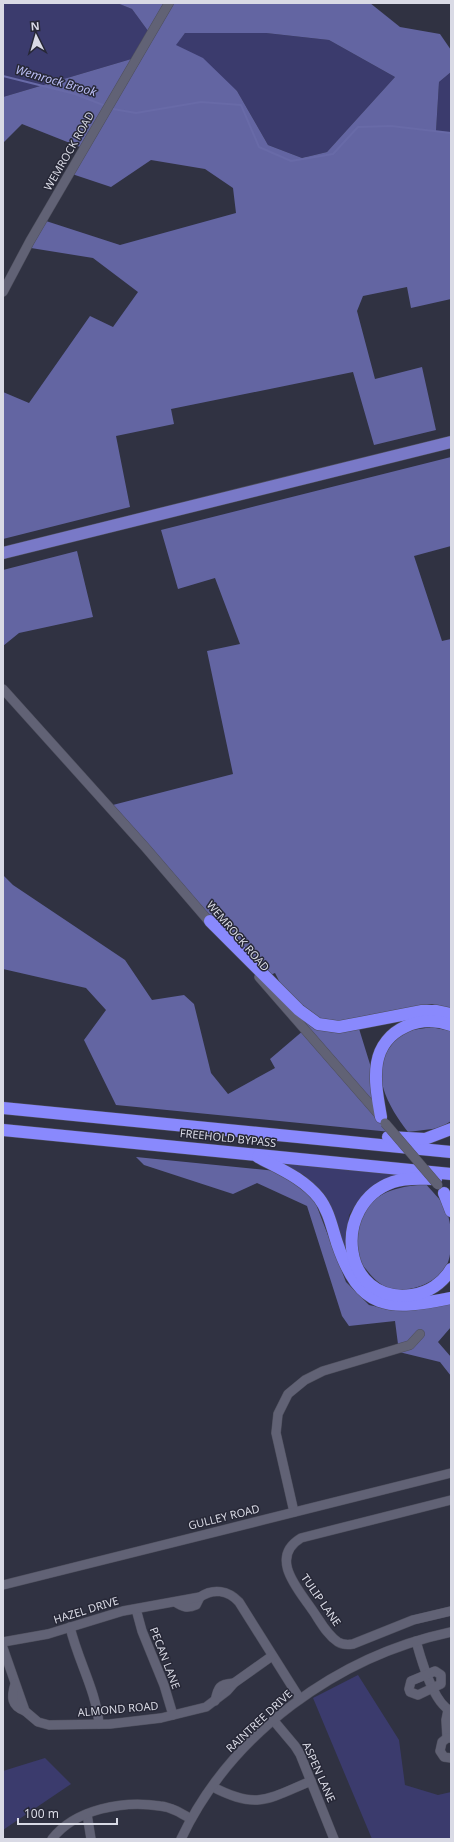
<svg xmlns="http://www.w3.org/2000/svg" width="454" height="1842" font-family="'Noto Sans',sans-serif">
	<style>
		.green { fill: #3b3b6d }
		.forest { fill: #6365a2; fill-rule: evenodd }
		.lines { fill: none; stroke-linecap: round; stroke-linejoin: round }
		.stream { stroke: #686aa7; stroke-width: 2 }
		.minor-casing { stroke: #4e4f5d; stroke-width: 10 }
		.major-casing { stroke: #4e4f5d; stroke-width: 13 }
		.highway-casing { stroke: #4e4f5d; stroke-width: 13 }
		.minor { stroke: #616275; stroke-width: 9 }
		.major { stroke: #7979c7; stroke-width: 12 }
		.highway { stroke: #8989fd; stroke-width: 12 }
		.minor-bridge-casing { stroke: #4e4f5d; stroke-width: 10; stroke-linecap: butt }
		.minor-bridge { stroke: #616275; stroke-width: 9 }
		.labels { text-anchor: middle; stroke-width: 3; stroke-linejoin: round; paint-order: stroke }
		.street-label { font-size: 11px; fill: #d9dae5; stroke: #272837 }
		.water-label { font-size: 12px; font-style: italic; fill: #b9bcf2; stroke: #272837 }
	</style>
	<rect width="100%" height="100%" fill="#303242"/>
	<g class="green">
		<polygon points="3,3 117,3 132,9 151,35 138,57 3,97 4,34"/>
		<polygon points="185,33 266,33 329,40 395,77 327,152 302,158 268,145 237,91 175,45"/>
		<polygon points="451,72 451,133 436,131 439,82"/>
		<polygon points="281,1163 403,1173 375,1184 358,1201 349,1215 345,1251 321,1192 304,1175"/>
		<polygon points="358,1675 399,1740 405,1785 438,1795 451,1792 451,1839 372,1839 313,1698"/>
		<polygon points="45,1758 71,1784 3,1830 3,1771"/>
	</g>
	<g class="forest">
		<path d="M117,3H370L400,27L440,34L451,50V72L439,82L436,131L451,133V299L411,308L407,287L363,296L357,311L375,379L422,367L436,430L374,445L353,372L171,409L174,424L116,436L130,507L3,539V392L29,403L90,316L113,327L138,292L93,258L31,248L46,221L120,245L236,213L233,188L205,169L151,160L111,187L72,174L85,149L22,124L3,143V97L138,57L151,35L132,9ZM185,33H266L329,40L395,77L327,152L302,158L268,145L237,91L203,58L176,45Z"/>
		<polygon points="451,457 451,546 414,556 442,641 451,639 451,1011 432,1004 356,1019 391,1132 116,1105 84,1040 106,1010 86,988 3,969 3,875 13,885 125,960 152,1000 184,995 194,1004 211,1073 228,1094 275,1068 270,1059 304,1030 275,973 261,979 105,807 233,774 207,651 240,644 215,578 178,589 161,530"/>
		<polygon points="77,551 93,617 19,633 3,646 3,570"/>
		<path d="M431,1027L451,1031V1121L440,1128L408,1132C389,1107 367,1072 393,1043C396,1040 400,1034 404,1033C412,1029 422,1029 431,1027Z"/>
		<polygon points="136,1157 296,1173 314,1199 346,1282 369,1305 398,1311 451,1302 451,1327 438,1342 451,1357 451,1376 440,1362 399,1352 395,1321 349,1326 342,1316 307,1206 257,1183 233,1194 144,1165"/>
		<path d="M426,1184C432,1192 441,1199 445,1208C453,1222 454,1257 444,1270C432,1285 404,1295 386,1287C379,1284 370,1275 366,1269C363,1266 358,1261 356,1257C352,1247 356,1231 359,1222C371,1191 397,1187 426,1184Z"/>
	</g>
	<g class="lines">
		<g class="stream">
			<polyline points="3,76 75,94 103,105"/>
			<polyline points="113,109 136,113 201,102 241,105 259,147 291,161 333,154 358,127 391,126 451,133"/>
		</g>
		<g class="minor-casing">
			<g id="minor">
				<polyline points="3,292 30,241 169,3"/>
				<polyline points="3,689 145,847 213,926"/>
				<polyline points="259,977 381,1117"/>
				<path d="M451,1500L301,1538C268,1558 299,1590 313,1611C320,1621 327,1635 338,1642C343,1645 347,1645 353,1644L413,1620L451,1611"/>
				<polyline points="294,1512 276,1433 278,1414 288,1394 305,1380 323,1371 410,1345 420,1334"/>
				<polyline points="3,1585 451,1473"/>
				<path d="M175,1602C183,1607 187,1609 196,1605L200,1597"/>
				<polyline points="136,1609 142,1631 164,1685 173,1715"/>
				<path d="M70,1627C78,1661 96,1690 99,1724"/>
				<path d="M416,1641C421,1659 433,1703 451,1711"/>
				<path d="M3,1642L48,1634L123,1611L200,1597C213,1588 228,1590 239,1602L300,1699"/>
				<polyline points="3,1648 25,1711 38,1722 49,1725 110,1724 161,1718 206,1707 227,1691 234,1683 272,1656"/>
				<polygon points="435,1671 441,1675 441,1684 418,1695 410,1692 409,1689 411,1681"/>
				<path d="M15,1684C11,1697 11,1706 25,1711"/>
				<path d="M215,1701C218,1687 219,1684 234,1683"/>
				<polyline points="274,1721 295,1746 300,1754 334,1839"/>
				<polyline points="447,1738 446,1720 448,1710"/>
				<polyline points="451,1738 447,1738 442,1742 440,1751 444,1757 451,1758"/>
				<path d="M213,1787C257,1810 268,1799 311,1781"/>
				<polyline points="87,1814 91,1839"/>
				<path d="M52,1839C75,1809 124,1800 160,1806C171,1807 181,1813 191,1819"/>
				<path d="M181,1839C231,1733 338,1656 451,1632"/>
			</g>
		</g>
		<g class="major-casing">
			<polyline id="major" points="3,553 451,442"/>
		</g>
		<g class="highway-casing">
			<g id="highway">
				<polyline points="210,921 299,1010 318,1024 339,1027 422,1011 437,1011 451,1014"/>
				<polyline points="3,1108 451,1152"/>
				<path d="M381,1117C378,1099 374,1081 377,1063C383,1028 421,1014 451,1025"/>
				<polyline points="3,1130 451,1174"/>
				<polyline points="388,1137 425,1139 451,1129"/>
				<path d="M258,1157C280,1169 303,1178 319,1198C329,1211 332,1228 337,1243C360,1311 388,1311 451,1298"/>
				<path d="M436,1179C422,1179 407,1177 393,1182C330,1204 341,1305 412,1295C428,1293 443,1283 451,1269"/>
				<polyline points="444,1193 451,1211"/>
			</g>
		</g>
		<use href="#minor" class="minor"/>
		<use href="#major" class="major"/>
		<use href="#highway" class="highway"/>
		<g class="minor-bridge-casing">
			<polyline id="minor-bridge" points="385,1123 438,1185"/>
		</g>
		<use href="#minor-bridge" class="minor-bridge"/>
	</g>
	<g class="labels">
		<g class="street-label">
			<text transform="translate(69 151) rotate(-60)" y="4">WEMROCK ROAD</text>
			<text transform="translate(238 936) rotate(49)" y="4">WEMROCK ROAD</text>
			<text transform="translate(228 1138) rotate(6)" y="4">FREEHOLD BYPASS</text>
			<text transform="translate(224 1517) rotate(-14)" y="4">GULLEY ROAD</text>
			<text transform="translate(321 1600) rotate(55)" y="4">TULIP LANE</text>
			<text transform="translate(86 1610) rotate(-17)" y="4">HAZEL DRIVE</text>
			<text transform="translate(165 1658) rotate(69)" y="4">PECAN LANE</text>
			<text transform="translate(118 1709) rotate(-5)" y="4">ALMOND ROAD</text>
			<text transform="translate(259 1721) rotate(-43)" y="4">RAINTREE DRIVE</text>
			<text transform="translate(319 1772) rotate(66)" y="4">ASPEN LANE</text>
		</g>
		<g class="water-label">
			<text transform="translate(56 81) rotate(16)" y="4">Wemrock Brook</text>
		</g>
	</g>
	<rect width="454" height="1842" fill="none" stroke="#d9dae5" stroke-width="8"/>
	<g transform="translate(36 36) rotate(355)" stroke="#272837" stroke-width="3" paint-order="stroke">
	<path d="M0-3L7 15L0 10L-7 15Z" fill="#d9dae5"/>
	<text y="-6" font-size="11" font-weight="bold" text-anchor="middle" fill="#d9dae5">N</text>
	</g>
	<path d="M18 1818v6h99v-6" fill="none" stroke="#d9dae5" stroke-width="2"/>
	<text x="24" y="1818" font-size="12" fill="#d9dae5" stroke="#272837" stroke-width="3" paint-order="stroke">100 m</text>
</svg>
